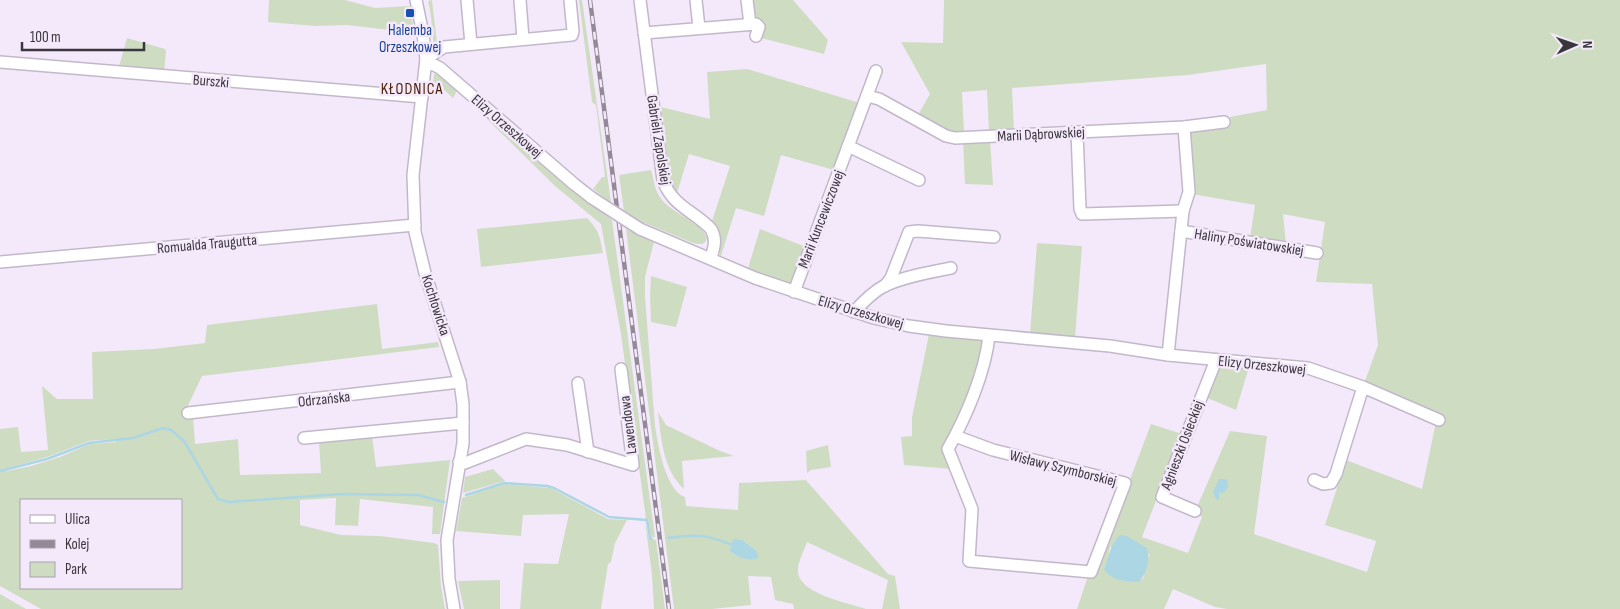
<svg xmlns="http://www.w3.org/2000/svg" width="1620" height="609" font-family="'Sofia Sans Condensed',sans-serif">
	<style>
		.green { fill: #ceddc2; fill-rule: evenodd }
		.water { fill: #acd6e3 }
		.lines { fill: none; stroke-linecap: round; stroke-linejoin: round }
		.stream { stroke: #acd6e3; stroke-width: 2.5 }
		.minor-casing { stroke: #c3b8ca; stroke-width: 14 }
		.minor { stroke: #fff; stroke-width: 11 }
		.rail-casing { stroke: #928b97; stroke-width: 4.5 }
		.rail { stroke: #f4e9fb; stroke-width: 2.5; stroke-dasharray: 8; stroke-linecap: butt }
		.minor-bridge-casing { stroke: #c3b8ca; stroke-width: 14; stroke-linecap: butt }
		.minor-bridge { stroke: #fff; stroke-width: 11 }
		.transit-dot { fill: #1a4fb4; stroke: #f4e9fb; stroke-width: 2 }
		.labels { text-anchor: middle; stroke-width: 5; stroke-linejoin: round; paint-order: stroke }
		.transit-label { font-size: 15px; fill: #164399; stroke: #f4e9fb }
		.street-label { font-size: 15px; fill: #3a363d; stroke: #f4e9fb }
		.neighbourhood-label { font-size: 16px; letter-spacing: 1px; fill: #4a1b01; stroke: #f4e9fb }
	</style>
	<rect width="100%" height="100%" fill="#f4e9fb"/>
	<g class="green">
		<polygon points="269,0 345,0 375,8 409,6 415,33 347,25 315,26 268,22"/>
		<path d="M432,0L437,43H446L434,47C432,32 432,16 428,1Z"/>
		<polygon points="579,0 582,0 611,202 610,202 593,189 602,177 605,177 596,105 592,102"/>
		<polygon points="750,0 793,0 828,40 824,54 761,38 752,21"/>
		<path d="M944,0H1620V609H1227L1215,607L1173,589L1164,609H1077L1088,576L1093,577L1151,424L1182,434L1142,537L1188,553L1202,517L1197,514V507L1230,431L1267,436L1254,534L1367,572L1376,541L1325,525L1346,460L1422,489L1436,422L1364,384L1378,345L1372,284L1316,282L1325,222L1283,214L1286,244L1250,238L1255,205L1192,194L1188,130L1228,127L1231,124L1230,117L1267,110L1266,64L1188,75L1012,88L1014,131L989,132L987,90L962,92L964,133H952L918,115L930,94L901,42L943,43ZM1110,547L1149,554L1143,579L1104,569L1108,561Z"/>
		<polygon points="127,38 165,49 166,51 164,73 118,70"/>
		<polygon points="747,69 860,103 834,170 781,155 764,216 736,208 720,259 720,236 711,224 730,166 689,154 677,193 670,184 661,107 710,119 707,72"/>
		<polygon points="438,73 458,89 453,98 439,85 433,85 434,74"/>
		<polygon points="483,112 569,186 612,220 655,537 651,537 648,520 646,519 621,334 601,224 555,186 484,116"/>
		<polygon points="990,139 993,185 965,184 963,141"/>
		<path d="M651,170C654,181 655,192 662,200C673,214 701,222 707,238C705,246 699,244 693,243L635,219L624,211L619,175Z"/>
		<path d="M587,218C600,232 599,234 603,253L481,267L477,229Z"/>
		<path d="M626,229L652,240L654,242L645,277V297L655,426C658,444 665,490 685,497L686,506L738,510L739,483L806,480L888,574L895,576L900,609H882L888,580L807,542C804,551 797,563 798,573C801,594 848,603 866,609H794L793,604L775,600L771,577L748,576L751,605L712,609H674ZM745,542L757,551L748,559L733,554L731,551L733,545Z"/>
		<polygon points="760,229 806,247 792,285 748,268"/>
		<polygon points="1037,243 1082,246 1075,338 1030,334"/>
		<polygon points="651,276 687,287 676,327 651,322 650,296"/>
		<path d="M377,304L382,349L438,342L439,347L202,376L183,416H193L195,444L238,439L240,475L321,473L319,441L372,435L376,467L450,460L440,534H432L433,507L360,499L358,526L335,525L336,498L300,500V525L341,535L380,536L434,543L438,545L441,586L445,609H41L0,586V429L18,427L21,452L48,450L42,386L57,399H93L92,352L154,349L205,343L207,325ZM115,439L116,442L90,444L60,457L31,466L7,471L8,468L47,457L89,441ZM21,500H181V588H21Z"/>
		<polygon points="929,334 985,340 970,393 945,450 952,469 904,465 901,437 912,436 912,417"/>
		<polygon points="1217,365 1249,367 1236,410 1205,397"/>
		<path d="M658,412L666,425L720,451L734,456L682,461L684,489C663,470 661,438 658,412Z"/>
		<polygon points="828,445 831,467 811,470 807,473 806,451"/>
		<polygon points="493,469 505,481 463,493 465,477"/>
		<polygon points="503,484 551,488 608,519 627,520 615,543 611,562 608,564 601,609 520,609 524,563 558,564 569,514 523,515 521,536 456,531 462,498"/>
		<polygon points="645,521 649,539 656,540 665,609 654,609 652,575"/>
		<polygon points="500,580 500,609 464,609 458,581"/>
		<polygon points="0,594 26,609 0,609"/>
	</g>
	<g class="water">
		<polygon points="1219,479 1225,479 1227,480 1228,486 1225,492 1219,493 1219,500 1216,499 1213,492"/>
		<path d="M1120,535L1127,536L1147,548C1150,558 1147,576 1138,582C1127,582 1110,580 1104,569C1110,556 1109,545 1120,535Z"/>
		<path d="M734,539L742,540L757,551L758,558C749,562 737,557 730,551L732,542Z"/>
	</g>
	<g class="lines">
		<g class="stream">
			<polyline points="0,471 47,459 89,443 133,438 163,428 171,430 184,441 218,499 229,502 341,494 418,495 444,502"/>
			<polyline points="466,495 504,483 547,486 554,488 609,517 647,520 650,538 652,539"/>
			<path d="M668,538C698,534 704,534 733,545"/>
		</g>
		<g class="minor-casing">
			<g id="minor">
				<polyline points="416,0 423,34 426,59 413,175 415,232 425,273 460,382 463,404 463,443 447,540 449,579 454,609"/>
				<polyline points="467,0 471,44"/>
				<polyline points="520,0 523,39"/>
				<path d="M640,0L663,180C672,206 694,211 711,229C717,240 714,247 711,258"/>
				<polyline points="696,0 699,28"/>
				<polyline points="747,0 750,24"/>
				<polyline points="644,33 756,24 759,27 756,36"/>
				<polyline points="426,59 444,47 572,35 573,31 570,0"/>
				<polyline points="0,62 422,97"/>
				<polyline points="426,64 434,65 440,68 574,184 592,198"/>
				<polyline points="867,96 879,99 946,136 955,138 1184,127 1224,122"/>
				<polyline points="1077,132 1080,209 1082,214 1183,211"/>
				<polyline points="848,146 919,180"/>
				<polyline points="640,229 755,278 874,318 909,326 946,331 1110,346 1168,355 1308,368 1363,387 1439,420"/>
				<polyline points="1181,231 1317,253"/>
				<polyline points="0,262 415,225"/>
				<polyline points="885,286 891,278 909,232 918,231 994,237"/>
				<polyline points="794,292 876,71"/>
				<path d="M854,312C862,303 873,292 884,286C903,277 930,272 951,268"/>
				<polyline points="1168,355 1183,211 1189,192 1184,127"/>
				<polyline points="578,383 588,452"/>
				<polyline points="188,413 460,382"/>
				<path d="M955,436L993,450L1125,483L1091,572L969,561L972,509L948,449C966,417 985,373 989,336"/>
				<polyline points="304,438 463,423"/>
				<polyline points="459,462 465,463 526,439 567,445 633,465 621,369"/>
				<polyline points="1314,480 1323,484 1331,483 1336,474 1363,387"/>
				<polyline points="1195,511 1162,497 1216,360"/>
			</g>
		</g>
		<use href="#minor" class="minor"/>
		<g class="rail-casing">
			<polyline id="rail" points="590,0 669,609"/>
		</g>
		<use href="#rail" class="rail"/>
		<g class="minor-bridge-casing">
			<polyline id="minor-bridge" points="592,198 640,229"/>
		</g>
		<use href="#minor-bridge" class="minor-bridge"/>
	</g>
	<rect class="transit-dot" x="405" y="8" width="10" height="10" rx="2.5"/>
	<g class="labels">
		<g class="transit-label">
			<text x="410" y="35">Halemba<tspan x="410" dy="17">Orzeszkowej</tspan></text>
		</g>
		<g class="street-label">
			<text transform="translate(211 81) rotate(5)" y="5">Burszki</text>
			<text transform="translate(507 126) rotate(41)" y="5">Elizy Orzeszkowej</text>
			<text transform="translate(1041 134) rotate(-3)" y="5">Marii Dąbrowskiej</text>
			<text transform="translate(659 140) rotate(81)" y="5">Gabrieli Zapolskiej</text>
			<text transform="translate(821 219) rotate(-69)" y="5">Marii Kuncewiczowej</text>
			<text transform="translate(1249 242) rotate(9)" y="5">Haliny Poświatowskiej</text>
			<text transform="translate(207 244) rotate(-5)" y="5">Romualda Traugutta</text>
			<text transform="translate(436 305) rotate(72)" y="5">Kochłowicka</text>
			<text transform="translate(861 312) rotate(16)" y="5">Elizy Orzeszkowej</text>
			<text transform="translate(1262 365) rotate(6)" y="5">Elizy Orzeszkowej</text>
			<text transform="translate(324 399) rotate(-6)" y="5">Odrzańska</text>
			<text transform="translate(628 425) rotate(-97)" y="5">Lawendowa</text>
			<text transform="translate(1182 445) rotate(-69)" y="5">Agnieszki Osieckiej</text>
			<text transform="translate(1063 468) rotate(14)" y="5">Wisławy Szymborskiej</text>
		</g>
		<g class="neighbourhood-label">
			<text x="412" y="94">KŁODNICA</text>
		</g>
	</g>
	<rect x="20" y="499" width="162" height="90" fill="#f4e9fb" stroke="#aaa1af"/>
	<rect x="30" y="515" width="25" height="8" fill="#ffffff" stroke="#aaa1af"/>
	<text x="65" y="524" font-size="15" fill="#3a363d">Ulica</text>
	<rect x="30" y="540" width="25" height="8" fill="#928b97" stroke="#aaa1af"/>
	<text x="65" y="549" font-size="15" fill="#3a363d">Kolej</text>
	<rect x="30" y="562" width="25" height="15" fill="#ceddc2" stroke="#aaa1af"/>
	<text x="65" y="574" font-size="15" fill="#3a363d">Park</text>
	<g transform="translate(1575 45) rotate(88)" stroke="#f4e9fb" stroke-width="4" paint-order="stroke">
	<path d="M0-4L9 19L0 12L-9 19Z" fill="#3a363d"/>
	<text y="-8" font-size="14" font-weight="bold" text-anchor="middle" fill="#3a363d">N</text>
	</g>
	<path d="M22 42v8h122v-8" fill="none" stroke="#3a363d" stroke-width="2.5"/>
	<text x="30" y="42" font-size="15" fill="#3a363d" stroke="#f4e9fb" stroke-width="4" paint-order="stroke">100 m</text>
</svg>
